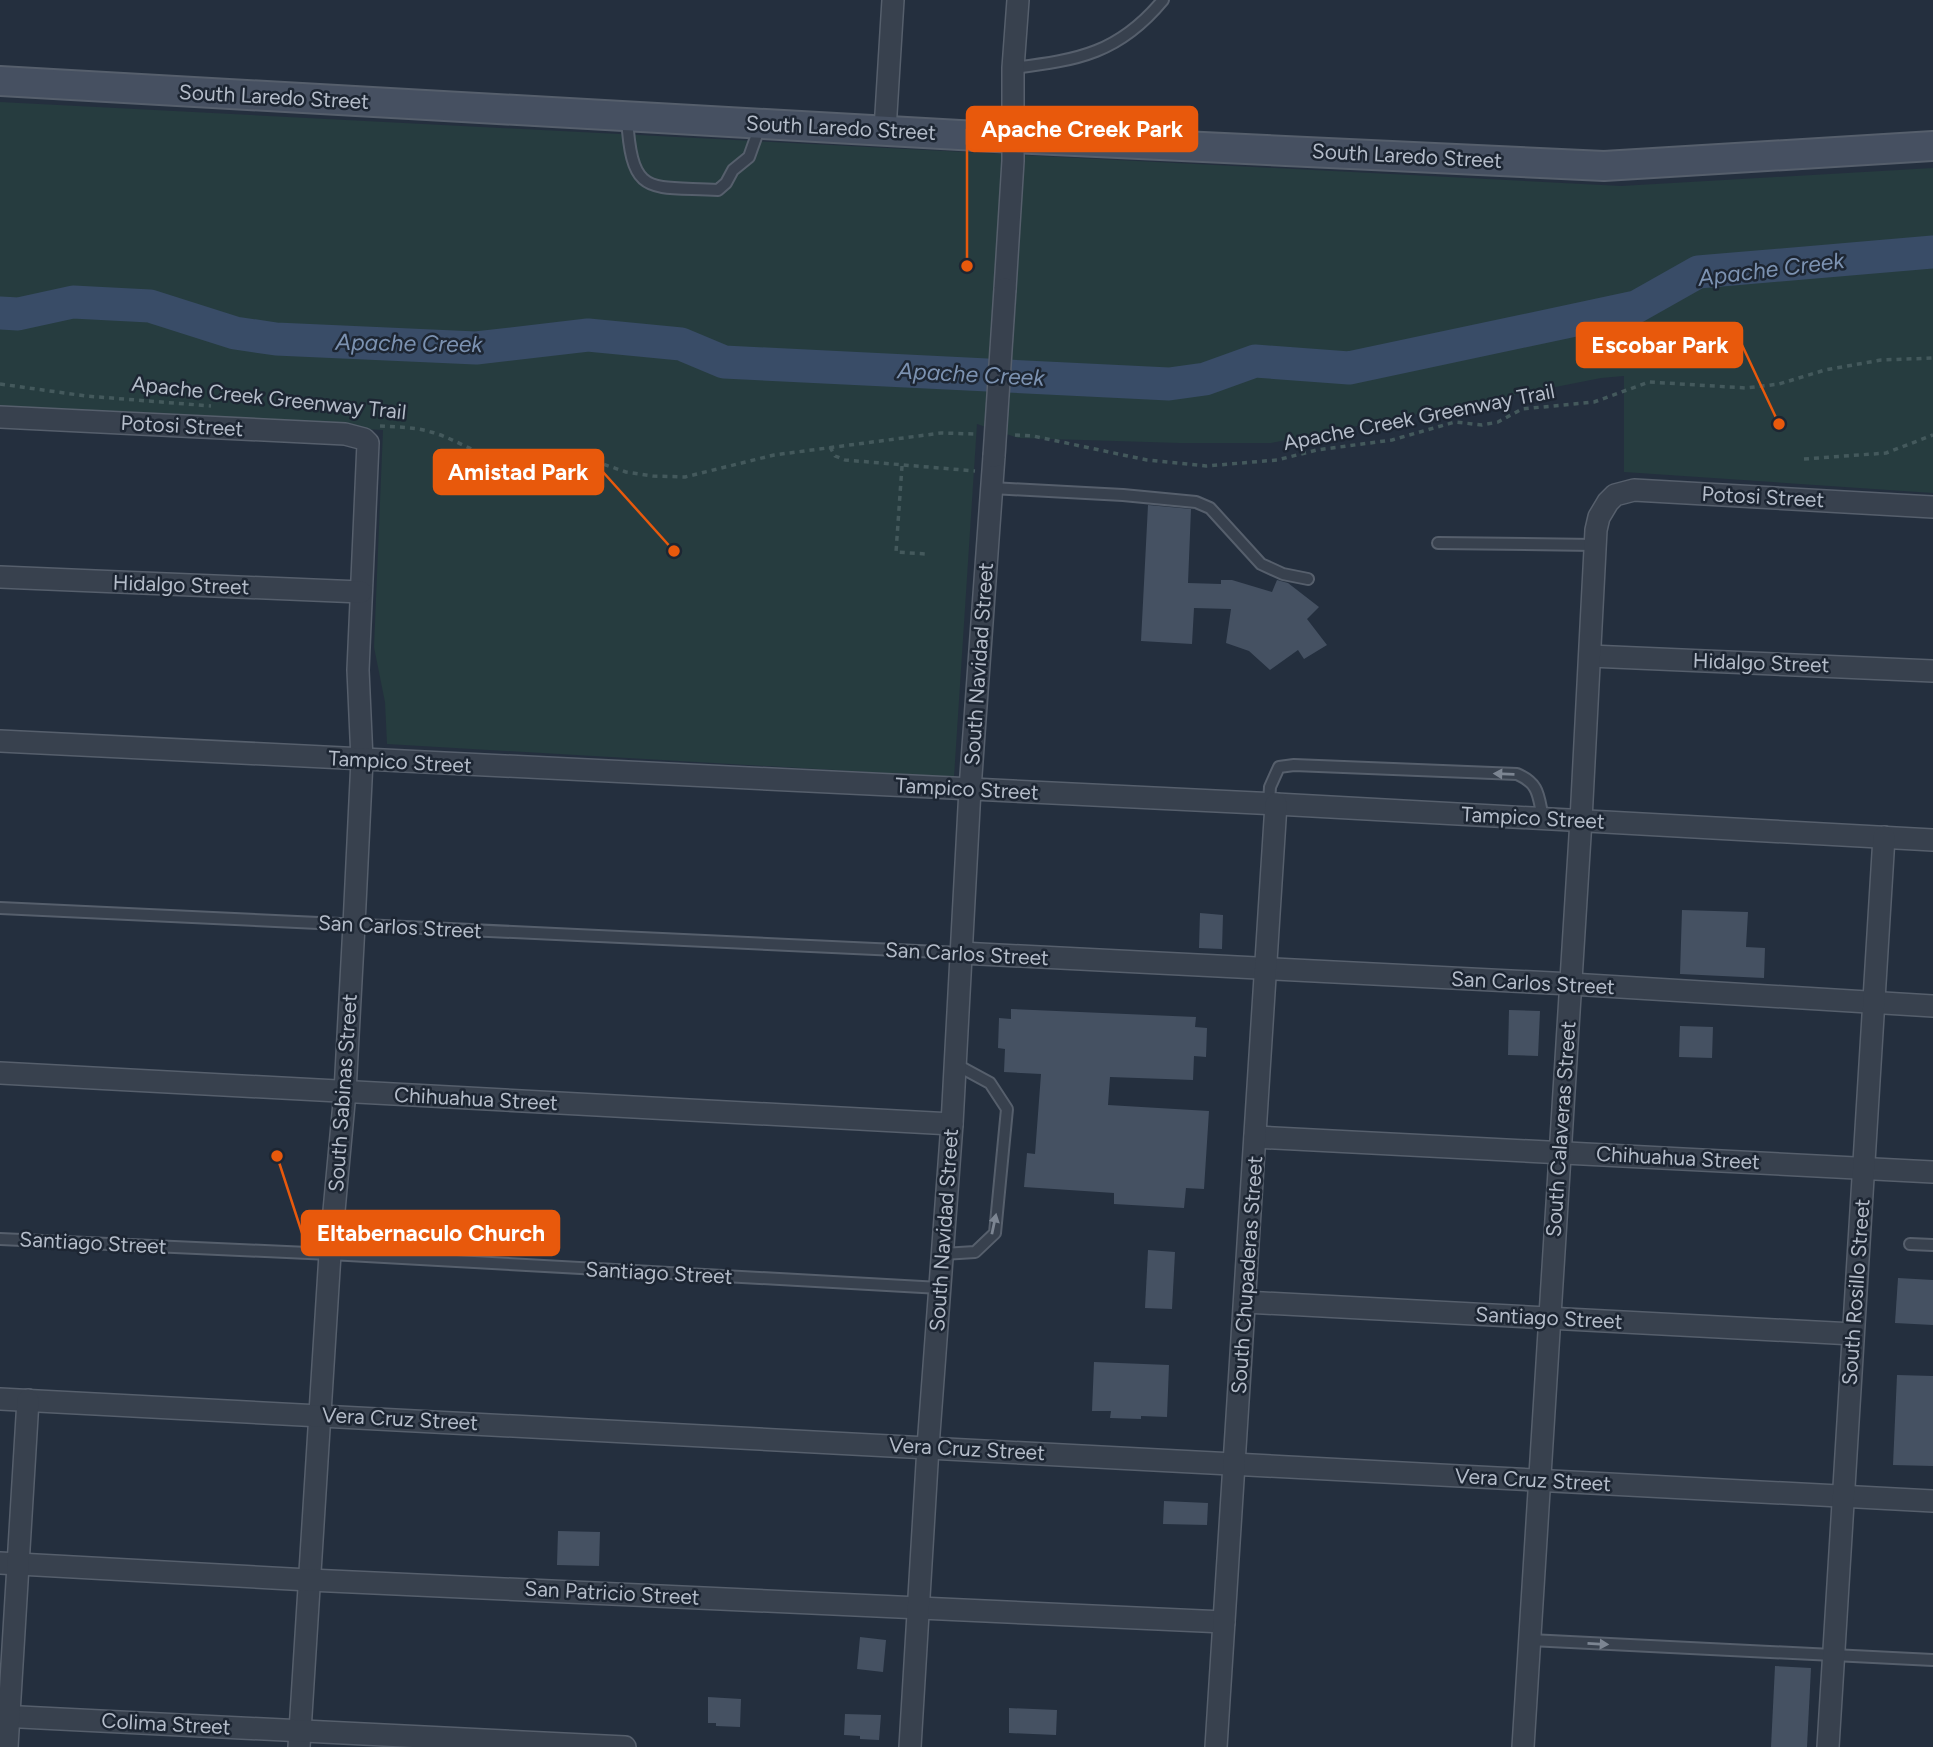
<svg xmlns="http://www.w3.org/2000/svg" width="1933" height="1747" font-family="Figtree,sans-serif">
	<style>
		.green { fill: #263c3f }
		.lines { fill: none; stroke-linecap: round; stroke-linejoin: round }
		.river { stroke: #394c67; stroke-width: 33 }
		.building { fill: #455162 }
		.service-casing { stroke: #565f6c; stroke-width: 14 }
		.minor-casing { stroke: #565f6c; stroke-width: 24 }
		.secondary-casing { stroke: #565f6c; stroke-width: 32 }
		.path { stroke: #44595c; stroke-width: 3.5; stroke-dasharray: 5 5; stroke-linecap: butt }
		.service { stroke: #38414e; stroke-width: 10 }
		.minor { stroke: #38414e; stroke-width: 21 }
		.secondary { stroke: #465061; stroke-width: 28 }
		.minor-bridge-casing { stroke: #565f6c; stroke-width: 24; stroke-linecap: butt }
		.minor-bridge { stroke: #38414e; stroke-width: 21 }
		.oneway { fill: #7c8592 }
		.labels { text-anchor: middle; stroke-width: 5; stroke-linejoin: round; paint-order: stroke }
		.street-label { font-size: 21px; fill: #b4bcc9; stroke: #1d2633 }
		.water-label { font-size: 23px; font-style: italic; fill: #7c92b1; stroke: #1d2633 }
		.leader { fill: none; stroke: #e8590c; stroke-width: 2.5 }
		.callout-dot { fill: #e8590c; stroke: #1d2633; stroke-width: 2.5 }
		.callout { fill: #e8590c; stroke: #e8590c; stroke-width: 2.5 }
		.callout-label { font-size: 23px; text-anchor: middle; font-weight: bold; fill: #fff }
	</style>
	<rect width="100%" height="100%" fill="#242f3e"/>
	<polygon class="green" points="0,102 1621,186 1933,168 1933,493 1624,472 1624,376 1601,378 1271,443 1180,443 1018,438 977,424 954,777 387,744 385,702 374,647 383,430 0,409"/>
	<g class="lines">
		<polyline class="river" points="0,313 18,314 73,302 150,306 235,333 276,339 476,348 588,335 681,344 724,362 1169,384 1205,379 1255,361 1349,368 1636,307 1698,272 1933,252"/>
	</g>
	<g class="building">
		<polygon points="1148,505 1191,509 1188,583 1221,584 1221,580 1232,580 1272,592 1277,580 1288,583 1319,607 1307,619 1327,645 1304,659 1298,650 1270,670 1249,651 1226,643 1231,609 1194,608 1192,644 1141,641"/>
		<polygon points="1682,910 1748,912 1746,947 1765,948 1764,978 1680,974"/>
		<polygon points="1200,913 1223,915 1222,949 1199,948"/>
		<polygon points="1011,1009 1196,1017 1195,1027 1207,1028 1206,1057 1194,1056 1193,1080 1110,1077 1108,1105 1209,1111 1204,1189 1186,1188 1184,1208 1114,1204 1114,1193 1024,1187 1027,1153 1035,1154 1041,1074 1004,1072 1005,1049 998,1048 999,1018 1011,1019"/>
		<polygon points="1509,1010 1540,1011 1538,1056 1508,1055"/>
		<polygon points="1680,1026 1713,1027 1712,1058 1679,1057"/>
		<polygon points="1148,1250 1175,1252 1172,1309 1145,1308"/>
		<polygon points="1898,1278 1933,1280 1933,1325 1895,1323"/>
		<polygon points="1094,1362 1169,1365 1167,1417 1141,1416 1141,1419 1110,1418 1111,1411 1092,1411"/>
		<polygon points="1897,1375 1933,1376 1933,1466 1893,1465"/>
		<polygon points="1164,1501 1208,1503 1207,1525 1163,1524"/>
		<polygon points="558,1531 600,1532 599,1566 557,1565"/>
		<polygon points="860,1637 886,1640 883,1672 857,1669"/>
		<polygon points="1775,1666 1811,1668 1807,1747 1771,1747"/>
		<polygon points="708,1697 741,1699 740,1727 716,1726 716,1723 708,1723"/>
		<polygon points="1009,1708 1057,1710 1056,1735 1009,1733"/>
		<polygon points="845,1714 881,1715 879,1740 860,1739 860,1736 844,1735"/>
	</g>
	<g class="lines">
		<g class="service-casing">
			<g id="service">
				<path d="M1013,68C1079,60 1119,53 1163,0"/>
				<path d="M627,118C632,198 648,186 718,190L726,183L733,170L749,157L760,126"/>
				<polyline points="992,488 1123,495 1196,502 1210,508 1261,564 1283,574 1308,579"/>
				<polyline points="1438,543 1595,545"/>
				<path d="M1269,803L1270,787L1279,767L1294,765L1517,774C1540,784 1538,796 1543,818"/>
				<polyline points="0,908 961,953"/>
				<polyline points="0,1239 330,1254 940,1288"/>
				<polyline points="1910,1244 1933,1245"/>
				<polyline points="943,1254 975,1252 995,1233 1007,1109 990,1083 955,1064"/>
				<polyline points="1530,1640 1933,1660"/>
			</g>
		</g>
		<g class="minor-casing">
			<g id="minor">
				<polyline points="885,130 893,0"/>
				<polyline points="1005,289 1013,161 1013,68 1018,0"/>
				<polyline points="0,417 345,434 364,439 368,443 358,670 362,760 354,925 345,1092 330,1254 299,1747"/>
				<polyline points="0,577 361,592"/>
				<polyline points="1590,656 1933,671"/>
				<polyline points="0,741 1276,804 1933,840"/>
				<polyline points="961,953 1571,984 1933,1006"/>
				<polyline points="0,1073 952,1124"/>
				<polyline points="1255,1137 1933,1172"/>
				<polyline points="1245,1302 1853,1334"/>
				<polyline points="0,1399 1933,1501"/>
				<polyline points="0,1563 309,1580 1224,1622"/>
				<polyline points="0,1716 625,1747"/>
				<polyline points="7,1747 28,1400"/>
				<polyline points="910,1747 928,1447 952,1124 970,789 994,456"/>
				<polyline points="1216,1747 1276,804"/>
				<polyline points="1523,1747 1581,820 1596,530 1599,517 1608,502 1615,495 1634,490 1933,507"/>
				<polyline points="1828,1747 1884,837"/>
			</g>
		</g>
		<g class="secondary-casing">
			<polyline id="secondary" points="0,81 1013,138 1604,166 1933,146"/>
		</g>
		<g class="path">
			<polyline points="0,384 86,396 211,406"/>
			<path d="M380,426C397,427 415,427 431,432C451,437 470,451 490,455L569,456L594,461L626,472L653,476L685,477L774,455L941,433L976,434"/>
			<polyline points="1015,435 1033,436 1147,460 1206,466 1277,460 1317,450 1392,440 1455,422 1482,425 1498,422 1522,409 1594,402 1649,382 1746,388 1779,384 1825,370 1881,360 1933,358"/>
			<polyline points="830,447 835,456 845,460 975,471"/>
			<polyline points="1804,459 1886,453 1933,435"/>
			<polyline points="902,466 896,552 926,554"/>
		</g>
		<use href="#service" class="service"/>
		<use href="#minor" class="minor"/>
		<use href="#secondary" class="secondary"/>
		<g class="minor-bridge-casing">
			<polyline id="minor-bridge" points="994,456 1005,289"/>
		</g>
		<use href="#minor-bridge" class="minor-bridge"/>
	</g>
	<defs><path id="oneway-solid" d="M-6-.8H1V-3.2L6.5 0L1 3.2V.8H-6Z" transform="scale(1.75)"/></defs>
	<g class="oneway">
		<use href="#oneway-solid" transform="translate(1504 774) rotate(-178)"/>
		<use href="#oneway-solid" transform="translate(994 1224) rotate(-78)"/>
		<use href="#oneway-solid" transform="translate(1598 1644) rotate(3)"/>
	</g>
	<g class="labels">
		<g class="street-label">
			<text transform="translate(274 97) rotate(3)" y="7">South Laredo Street</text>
			<text transform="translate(841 128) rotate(3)" y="7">South Laredo Street</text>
			<text transform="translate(1407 156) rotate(3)" y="7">South Laredo Street</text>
			<text transform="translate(269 398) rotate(6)" y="7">Apache Creek Greenway Trail</text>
			<text transform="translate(1419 417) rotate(-11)" y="7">Apache Creek Greenway Trail</text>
			<text transform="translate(182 426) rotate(3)" y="7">Potosi Street</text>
			<text transform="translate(1763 497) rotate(3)" y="7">Potosi Street</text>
			<text transform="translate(181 585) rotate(2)" y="7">Hidalgo Street</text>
			<text transform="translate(1761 663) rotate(2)" y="7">Hidalgo Street</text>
			<text transform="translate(979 664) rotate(-86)" y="7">South Navidad Street</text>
			<text transform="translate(400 762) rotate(3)" y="7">Tampico Street</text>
			<text transform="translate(967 789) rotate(3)" y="7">Tampico Street</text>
			<text transform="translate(1533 818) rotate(3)" y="7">Tampico Street</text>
			<text transform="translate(400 927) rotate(3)" y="7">San Carlos Street</text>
			<text transform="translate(967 954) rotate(3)" y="7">San Carlos Street</text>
			<text transform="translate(1533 983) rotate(3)" y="7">San Carlos Street</text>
			<text transform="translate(343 1093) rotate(-86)" y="7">South Sabinas Street</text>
			<text transform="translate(476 1099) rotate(3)" y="7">Chihuahua Street</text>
			<text transform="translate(1561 1129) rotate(-86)" y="7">South Calaveras Street</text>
			<text transform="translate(1678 1158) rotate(3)" y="7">Chihuahua Street</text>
			<text transform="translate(944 1230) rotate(-86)" y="7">South Navidad Street</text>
			<text transform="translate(93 1243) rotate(3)" y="7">Santiago Street</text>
			<text transform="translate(659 1273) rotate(3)" y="7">Santiago Street</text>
			<text transform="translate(1247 1275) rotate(-86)" y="7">South Chupaderas Street</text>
			<text transform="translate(1856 1292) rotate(-86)" y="7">South Rosillo Street</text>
			<text transform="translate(1549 1318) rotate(3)" y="7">Santiago Street</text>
			<text transform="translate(400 1419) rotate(3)" y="7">Vera Cruz Street</text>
			<text transform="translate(967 1449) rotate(3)" y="7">Vera Cruz Street</text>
			<text transform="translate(1533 1480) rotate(3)" y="7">Vera Cruz Street</text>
			<text transform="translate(612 1593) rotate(3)" y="7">San Patricio Street</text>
			<text transform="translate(166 1724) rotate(3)" y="7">Colima Street</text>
		</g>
		<g class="water-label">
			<text transform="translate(1771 269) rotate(-7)" y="8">Apache Creek</text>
			<text transform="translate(409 343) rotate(1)" y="8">Apache Creek</text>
			<text transform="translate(971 374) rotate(3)" y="8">Apache Creek</text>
		</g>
	</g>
	<path class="leader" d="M967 266L967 129M1779 424L1742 345M674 551L603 472M277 1156L302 1233"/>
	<g class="callout-dot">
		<circle cx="967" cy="266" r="7"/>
		<circle cx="1779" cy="424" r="7"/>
		<circle cx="674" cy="551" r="7"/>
		<circle cx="277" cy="1156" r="7"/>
	</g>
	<g class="callout">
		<rect x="967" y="107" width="230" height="44" rx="7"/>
		<rect x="1577" y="323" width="165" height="44" rx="7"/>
		<rect x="434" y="450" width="169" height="44" rx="7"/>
		<rect x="302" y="1211" width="257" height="44" rx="7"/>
	</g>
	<g class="callout-label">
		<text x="1082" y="137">Apache Creek Park</text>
		<text x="1660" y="353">Escobar Park</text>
		<text x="518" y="480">Amistad Park</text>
		<text x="431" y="1241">Eltabernaculo Church</text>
	</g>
</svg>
